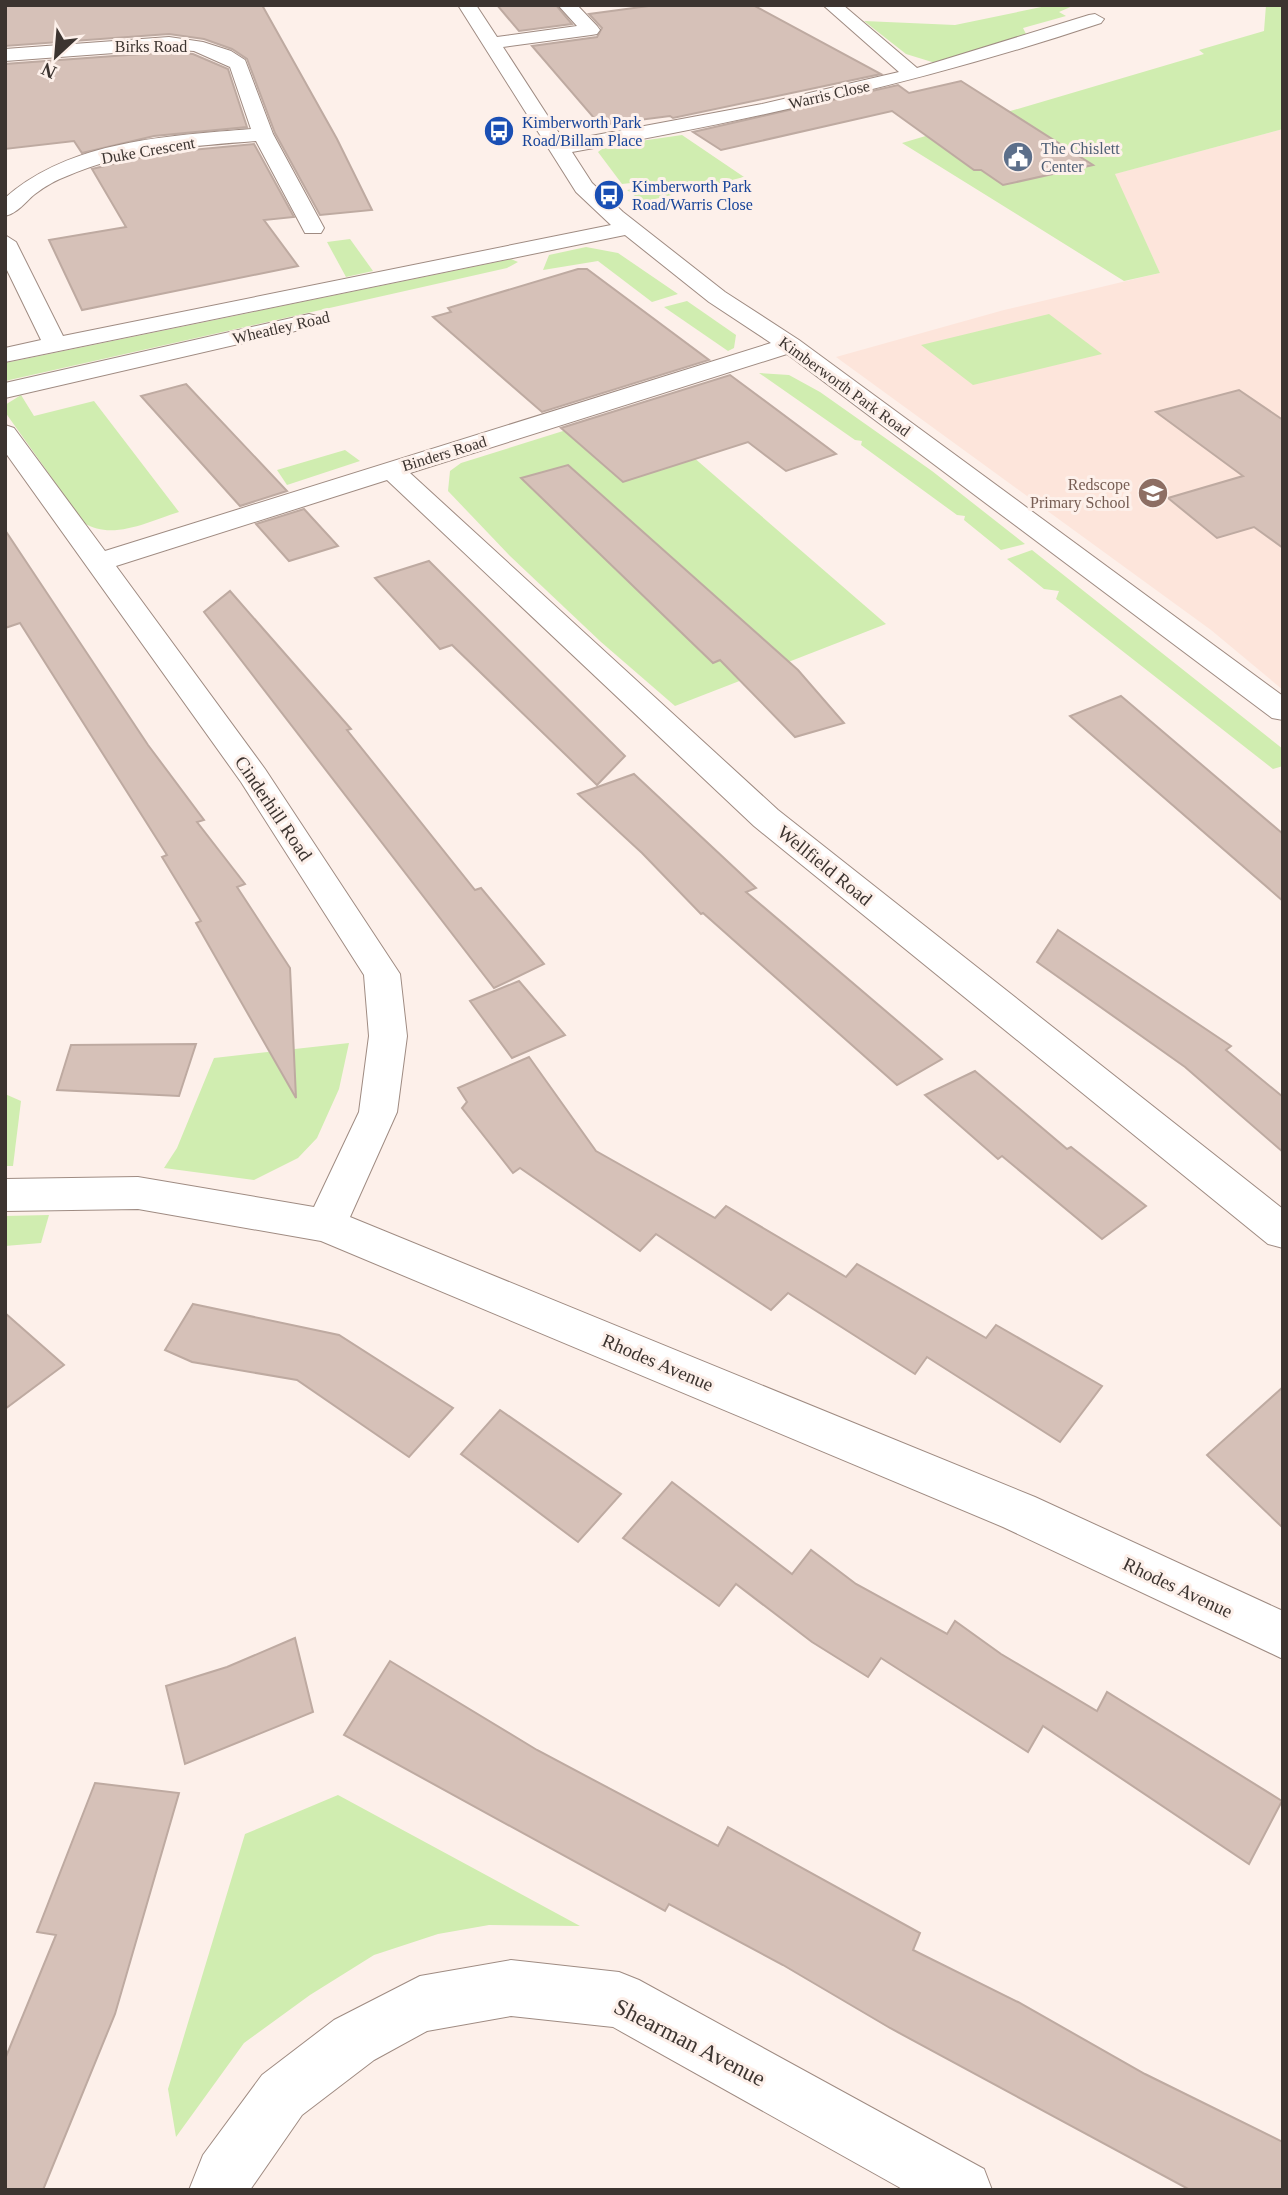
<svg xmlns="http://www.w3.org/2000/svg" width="1288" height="2195" font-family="Georgia,serif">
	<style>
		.built { fill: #fde5db }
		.green { fill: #d0edb0 }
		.building { fill: #d6c1b8; stroke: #beaaa1; stroke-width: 2 }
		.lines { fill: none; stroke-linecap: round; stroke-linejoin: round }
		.street-casing { stroke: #9f8b82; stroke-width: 2 }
		.street { fill: #fff; fill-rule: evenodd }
		.labels { text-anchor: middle; stroke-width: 6; stroke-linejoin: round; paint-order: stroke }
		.far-street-label { font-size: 16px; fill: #3c3430; stroke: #fdf0ea }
		.far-transit-label { font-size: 16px; fill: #164399; stroke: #fdf0ea; text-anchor: start }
		.far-service-label { font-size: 16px; fill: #4e5e75; stroke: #fdf0ea; text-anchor: start }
		.far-education-label { font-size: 16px; fill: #785e54; stroke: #fdf0ea; text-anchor: end }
		.street-label { font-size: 19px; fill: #3c3430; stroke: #fdf0ea }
		.near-street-label { font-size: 23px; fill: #3c3430; stroke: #fdf0ea }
	</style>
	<rect width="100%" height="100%" fill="#fdf0ea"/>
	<polygon class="built" points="1283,129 1283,690 1211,630 836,357 1004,310 1160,273 1114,174"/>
	<g class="green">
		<polygon points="1051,5 1075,5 1059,12 1066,16 1023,28 1027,36 941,62 932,62 906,54 864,21 955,25"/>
		<polygon points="1266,5 1283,5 1283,129 1115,174 1160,273 1124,281 902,143 1204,54 1199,50 1264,31"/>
		<polygon points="682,135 744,177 643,202 627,190 634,189 631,183 622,184 598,152 606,146"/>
		<polygon points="350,239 373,271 346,277 327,242"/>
		<polygon points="586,247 618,253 678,294 652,302 598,261 543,270 549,255"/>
		<polygon points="511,259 518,262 507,268 5,381 5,363"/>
		<polygon points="687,301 736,335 734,348 728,351 664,307"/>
		<polygon points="1049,314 1102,354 973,385 921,345"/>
		<polygon points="759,373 789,375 820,392 932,471 1025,544 1001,550 964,520 965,516 957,515 861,445 862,441 855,440"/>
		<path d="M21,395L34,416L94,401L179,512C150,521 112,541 84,523L5,412V405Z"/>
		<polygon points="640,411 886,624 675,706 601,642 510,556 448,491 450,471 461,463 611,416"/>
		<polygon points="345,450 360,461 287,485 277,470"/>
		<polygon points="1032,550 1283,749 1283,766 1273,769 1056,599 1059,591 1044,589 1007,559"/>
		<polygon points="349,1043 339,1089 317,1138 298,1158 254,1180 164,1168 177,1148 214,1058"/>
		<polygon points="5,1094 21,1101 13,1166 5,1166"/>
		<polygon points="49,1215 41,1243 5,1246 5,1216"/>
		<polygon points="338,1795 580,1926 489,1925 438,1934 374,1955 310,1995 244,2043 176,2137 168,2089 245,1834"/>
	</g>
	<g class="building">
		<polygon points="5,5 262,5 337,139 372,210 320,215 275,133 247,59 232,49 204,39 169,34 5,46"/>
		<polygon points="497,5 556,5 572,24 519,31"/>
		<polygon points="656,5 753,5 881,74 673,118 670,116 600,125 532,46 597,37 602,28 589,14"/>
		<polygon points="169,52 193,54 228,69 247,127 154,136 82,153 74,141 5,149 5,64"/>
		<polygon points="961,81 1093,165 1003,185 981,170 974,170 892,111 721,150 693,132 898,85 909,93"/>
		<polygon points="254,144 294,217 264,220 298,266 82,310 49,240 126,227 92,169 160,153"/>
		<polygon points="578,269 587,269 709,360 542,412 433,317 451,312 448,308"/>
		<polygon points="730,375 836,454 786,471 748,442 623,482 561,428"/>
		<polygon points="186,384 287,491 240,506 141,396"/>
		<polygon points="1239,390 1283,420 1283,548 1254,527 1217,538 1168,498 1243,476 1156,412"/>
		<polygon points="568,465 798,670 844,723 795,737 720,660 713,663 521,478"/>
		<polygon points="304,509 338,546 289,561 256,524"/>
		<polygon points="5,530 148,745 204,820 197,822 245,884 237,887 290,968 296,1098 196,923 201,921 162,857 167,855 20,623 5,628"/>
		<polygon points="429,561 625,756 597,785 452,645 440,649 375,578"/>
		<polygon points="230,591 351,729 347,730 475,890 481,888 544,964 494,988 204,612"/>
		<polygon points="1121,696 1283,834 1283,901 1070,716"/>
		<polygon points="634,774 756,888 746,892 942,1059 897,1085 703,913 701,914 642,853 578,794"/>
		<polygon points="1058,930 1231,1046 1226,1050 1283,1097 1283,1152 1185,1067 1037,962"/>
		<polygon points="519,981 565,1035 512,1058 470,1001"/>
		<polygon points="196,1044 179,1096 57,1090 71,1045"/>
		<polygon points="529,1057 596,1151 715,1218 726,1206 846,1277 857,1264 986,1338 996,1325 1102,1386 1060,1442 927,1357 915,1374 788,1293 771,1310 656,1234 640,1251 520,1168 513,1173 462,1108 467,1102 458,1088"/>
		<polygon points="975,1071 1067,1149 1071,1147 1146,1206 1102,1239 1002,1156 998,1159 925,1095"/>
		<polygon points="193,1304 339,1335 453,1408 409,1457 297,1380 192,1362 165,1350"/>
		<polygon points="5,1313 64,1365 5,1409"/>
		<polygon points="1283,1387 1283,1528 1207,1455"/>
		<polygon points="500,1410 621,1494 578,1542 461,1454"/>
		<polygon points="672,1482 792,1574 811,1550 856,1584 947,1634 955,1621 1001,1654 1097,1711 1107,1692 1282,1801 1249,1864 1043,1726 1028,1752 881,1658 868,1677 812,1642 736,1584 719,1606 623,1538"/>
		<polygon points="295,1638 313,1712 185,1764 166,1686 227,1667"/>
		<polygon points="390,1661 537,1750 718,1846 728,1827 920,1933 913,1950 1018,2002 1145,2074 1283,2142 1283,2190 1190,2190 890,2028 783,1965 669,1904 665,1911 344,1735"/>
		<polygon points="95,1783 179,1793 115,2014 43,2190 5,2190 5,2059 56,1935 37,1932"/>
	</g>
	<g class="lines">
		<g class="street-casing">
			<g id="street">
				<path d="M458,5H476L497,37L577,26L558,5H577L597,26L600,30L597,34L591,35L503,47L564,141L762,104L899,72L823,5H843L917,68L1089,15L1095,14L1104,19L1101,23C928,81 751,120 572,152L592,183L623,212L725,292L799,340L1283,696V720L1272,718L787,354L410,473L778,810L1283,1209V1248L1268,1244L754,826L387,480L116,566L265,769L400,974L407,1036L397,1112L350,1217L1035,1497L1283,1611V1659L1003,1527L321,1241L138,1209L5,1211V1179L138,1177L314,1207L359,1112L369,1036L364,975L241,782L5,452V425L14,428L105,551L771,343L709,302L625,235L5,362V348L41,340L5,266V235L16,242L63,336L611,225L576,192Z"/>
				<path d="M169,37L203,42L231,51L245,60L273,134L324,228L321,233H305L256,141C192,146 127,150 67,176C56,180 44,187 35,194C25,202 18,213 5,216V198C70,140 169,136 251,129L230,67L194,51L169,49L5,61V49Z"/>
				<polygon points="309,314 317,316 321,321 317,326 5,398 5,383"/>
				<polygon points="511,1960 619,1972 639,1980 984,2169 992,2190 904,2190 613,2027 511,2016 427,2031 374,2060 302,2115 250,2190 189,2190 203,2155 262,2075 334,2020 420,1976"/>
			</g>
		</g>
		<use href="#street" class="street"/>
	</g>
	<defs>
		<g id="bus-disc" transform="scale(1.575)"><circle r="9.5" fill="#1a4fb4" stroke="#fdf0ea"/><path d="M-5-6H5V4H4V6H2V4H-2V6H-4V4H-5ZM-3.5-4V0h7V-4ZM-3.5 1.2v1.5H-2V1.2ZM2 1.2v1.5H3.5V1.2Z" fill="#fff"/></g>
		<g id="civic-disc" transform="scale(1.575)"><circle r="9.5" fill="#5c6f8a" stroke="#fdf0ea"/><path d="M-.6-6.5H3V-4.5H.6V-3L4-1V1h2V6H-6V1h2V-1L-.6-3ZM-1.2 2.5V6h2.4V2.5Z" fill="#fff"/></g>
		<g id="school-disc" transform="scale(1.575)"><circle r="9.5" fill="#8d6e63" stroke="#fdf0ea"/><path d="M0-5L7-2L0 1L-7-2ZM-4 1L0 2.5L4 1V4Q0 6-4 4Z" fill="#fff"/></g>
	</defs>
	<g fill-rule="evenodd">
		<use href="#bus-disc" x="499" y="131"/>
		<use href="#civic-disc" x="1018" y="157"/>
		<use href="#bus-disc" x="609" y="195"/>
		<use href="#school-disc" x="1153" y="493"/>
	</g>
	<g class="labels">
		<g class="far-street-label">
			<text x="151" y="52">Birks Road</text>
			<text transform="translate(829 94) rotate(-13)" y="6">Warris Close</text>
			<text transform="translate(148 150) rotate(-10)" y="6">Duke Crescent</text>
			<text transform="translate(281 327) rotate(-13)" y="6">Wheatley Road</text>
			<text transform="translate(845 386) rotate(36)" y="6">Kimberworth Park Road</text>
			<text transform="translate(444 453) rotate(-17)" y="6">Binders Road</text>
		</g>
		<g class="far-transit-label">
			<text x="522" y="128">Kimberworth Park<tspan x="522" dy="18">Road/Billam Place</tspan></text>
			<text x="632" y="192">Kimberworth Park<tspan x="632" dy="18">Road/Warris Close</tspan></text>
		</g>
		<g class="far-service-label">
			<text x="1041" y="154">The Chislett<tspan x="1041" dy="18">Center</tspan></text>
		</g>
		<g class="far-education-label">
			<text x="1130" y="490">Redscope<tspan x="1130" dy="18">Primary School</tspan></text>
		</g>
		<g class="street-label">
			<text transform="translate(274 808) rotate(56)" y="7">Cinderhill Road</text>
			<text transform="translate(825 865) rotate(39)" y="7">Wellfield Road</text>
			<text transform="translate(658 1362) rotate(23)" y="7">Rhodes Avenue</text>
			<text transform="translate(1178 1587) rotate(25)" y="7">Rhodes Avenue</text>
		</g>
		<g class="near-street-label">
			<text transform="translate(690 2042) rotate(27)" y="8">Shearman Avenue</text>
		</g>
	</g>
	<rect width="1288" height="2195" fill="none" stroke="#3c3430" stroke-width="14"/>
	<g transform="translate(56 56) rotate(206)" stroke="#fdf0ea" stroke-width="5" paint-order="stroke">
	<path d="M0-5L12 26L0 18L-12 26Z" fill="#3c3430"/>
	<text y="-10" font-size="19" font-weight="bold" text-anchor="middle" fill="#3c3430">N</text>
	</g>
</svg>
